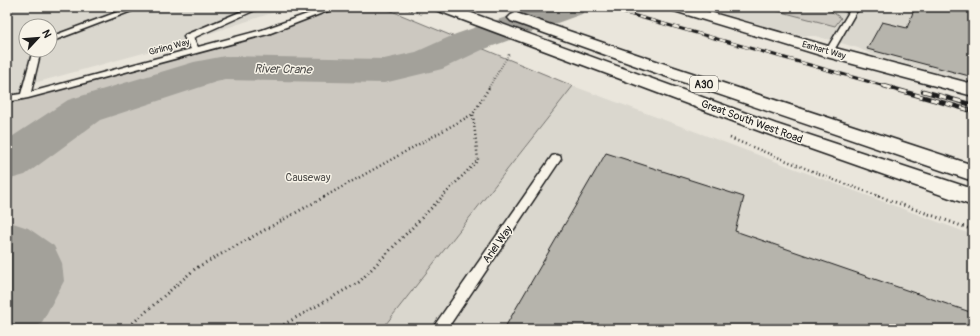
<svg xmlns="http://www.w3.org/2000/svg" width="980" height="336" font-family="Pangolin,sans-serif">
	<style>
		.built { fill: #dad7ce; fill-rule: evenodd }
		.green { fill: #ccc8c0; stroke: #74726e }
		.lines { fill: none; stroke-linecap: round; stroke-linejoin: round }
		.river { fill: #a3a19a; fill-rule: evenodd }
		.building { fill: #b6b4ac; stroke: #1c1c1c }
		.lane-casing { stroke: #1c1c1c; stroke-width: 3 }
		.street-casing { stroke: #1c1c1c; stroke-width: 3 }
		.highway-casing { stroke: #1c1c1c; stroke-width: 3 }
		.path-far2 { stroke: #1c1c1c; stroke-width: 2; stroke-dasharray: 0.5 2; stroke-linecap: butt }
		.path-far1 { stroke: #1c1c1c; stroke-width: 2.5; stroke-dasharray: 1 3; stroke-linecap: butt }
		.path { stroke: #1c1c1c; stroke-width: 3; stroke-dasharray: 1 3.5; stroke-linecap: butt }
		.lane { fill: #f7f3e8; fill-rule: evenodd }
		.street { fill: #f7f3e8; fill-rule: evenodd }
		.highway { fill: #f7f3e8; fill-rule: evenodd }
		.rail-far1-casing { stroke: #1c1c1c; stroke-width: 3 }
		.rail-casing { stroke: #1c1c1c; stroke-width: 4.5 }
		.rail-far1 { stroke: #f7f3e8; stroke-width: 2; stroke-dasharray: 6; stroke-linecap: butt }
		.rail { stroke: #f7f3e8; stroke-width: 3; stroke-dasharray: 8; stroke-linecap: butt }
		.labels { text-anchor: middle; stroke-width: 3; stroke-linejoin: round; paint-order: stroke }
		.far-street-label { font-size: 9px; fill: #1c1c1c; stroke: #f7f3e8 }
		.shield { fill: #f7f3e8; stroke: #5e5c59; stroke-width: 1 }
		.shield-label { font-size: 10px; font-weight: bold; fill: #1c1c1c }
		.street-label { font-size: 11px; fill: #1c1c1c; stroke: #f7f3e8 }
		.park-label { font-size: 11px; fill: #51504d; stroke: #f7f3e8 }
		.water-label { font-size: 12px; font-style: italic; fill: #52514e; stroke: #f7f3e8 }
	</style>
	<rect width="100%" height="100%" fill="#eae6dc"/>
	<filter id="ink" filterUnits="userSpaceOnUse"><feTurbulence type="fractalNoise" baseFrequency=".025" numOctaves="2"/><feDisplacementMap in="SourceGraphic" scale="8" xChannelSelector="R" yChannelSelector="G"/><feConvolveMatrix kernelMatrix="1 2 1 2 8 2 1 2 1" color-interpolation-filters="sRGB"/></filter>
	<g filter="url(#ink)">
		<g class="built">
			<path d="M7,7H284L272,13L187,41L27,85L25,96L7,99ZM26,26H50V50H26Z"/>
			<polygon points="699,7 973,7 973,82 894,61 873,55 858,48 834,41 815,36 803,36 793,34"/>
			<polygon points="573,86 973,235 973,329 382,329"/>
		</g>
		<g class="green">
			<polygon points="334,7 382,7 573,86 382,329 7,329 7,99 265,32"/>
			<polygon points="763,7 825,7 841,18 835,26"/>
		</g>
		<g class="lines">
			<g class="river">
				<polygon points="536,7 587,7 582,14 482,50 442,69 384,83 225,80 216,82 100,120 25,175 7,180 7,140 68,100 194,62 225,56 384,59 416,52 456,34"/>
				<polygon points="7,221 28,228 54,246 62,263 64,281 41,324 32,329 7,329"/>
			</g>
		</g>
		<g class="building">
			<polygon points="915,7 973,7 973,77 867,49 882,22 907,28"/>
			<polygon points="606,153 744,197 735,231 973,313 973,329 504,329"/>
		</g>
		<g class="lines">
			<g class="lane-casing">
				<g id="lane">
					<polygon points="131,7 142,7 50,42 50,37"/>
					<polygon points="252,7 262,7 193,38 198,47 262,30 327,7 338,7 268,34 28,98 7,102 7,96 21,94 33,50 41,50 31,92 191,49 184,37 185,35"/>
					<polygon points="834,7 852,9 865,7 856,12 833,52 829,55 825,52 849,12"/>
					<polygon points="556,155 560,156 561,159 447,329 432,329 552,156"/>
				</g>
			</g>
			<g class="street-casing">
				<polygon id="street" points="669,7 692,7 835,48 973,84 973,96 823,56 671,10"/>
			</g>
			<g class="highway-casing">
				<g id="highway">
					<polygon points="434,7 455,7 776,124 973,189 973,206 762,132 436,10"/>
					<polygon points="516,13 671,66 973,165 973,181 659,74 511,21 508,18 511,15"/>
				</g>
			</g>
			<g class="path-far2">
				<polyline points="402,7 421,14"/>
				<polyline points="489,87 509,54"/>
			</g>
			<g class="path-far1">
				<polyline points="730,138 837,181 881,197"/>
				<polyline points="324,197 473,114 490,86"/>
				<polyline points="442,197 478,160 473,114"/>
			</g>
			<g class="path">
				<polyline points="878,196 973,230"/>
				<polyline points="126,329 196,268 326,196"/>
				<polyline points="276,329 359,282 443,196"/>
			</g>
			<use href="#lane" class="lane"/>
			<use href="#street" class="street"/>
			<use href="#highway" class="highway"/>
			<g class="rail-far1-casing">
				<polyline id="rail-far1" points="604,7 888,87"/>
			</g>
			<g class="rail-casing">
				<g id="rail">
					<polyline points="884,86 973,111"/>
					<polyline points="923,91 973,105"/>
				</g>
			</g>
			<use href="#rail-far1" class="rail-far1"/>
			<use href="#rail" class="rail"/>
		</g>
	</g>
	<g class="labels">
		<g class="far-street-label">
			<text transform="translate(169 47) rotate(-15)" y="3">Girling Way</text>
			<text transform="translate(824 50) rotate(16)" y="3">Earhart Way</text>
		</g>
		<rect class="shield" x="690" y="76" width="28" height="16" rx="3"/>
		<g class="shield-label">
			<text x="704" y="88">A30</text>
		</g>
		<g class="street-label">
			<text transform="translate(752 121) rotate(20)" y="4">Great South West Road</text>
			<text transform="translate(497 244) rotate(-55)" y="4">Ariel Way</text>
		</g>
		<g class="park-label">
			<text x="308" y="181">Causeway</text>
		</g>
		<g class="water-label">
			<text transform="translate(283 69) rotate(1)" y="4">River Crane</text>
		</g>
	</g>
	<rect width="980" height="336" fill="none" stroke="#f7f3e8" stroke-width="24"/>
	<rect x="12" y="12" width="956" height="312" fill="none" stroke="#1c1c1c" stroke-width="1.5" filter="url(#ink)"/>
	<g transform="translate(38 38) rotate(64)"><circle r="19" fill="#f7f3e8" stroke="#9f9d96"/>
	<path d="M0-3L7 15L0 10L-7 15Z" fill="#1c1c1c"/>
	<text y="-6" font-size="11" font-weight="bold" text-anchor="middle" fill="#1c1c1c">N</text>
	</g>
</svg>
